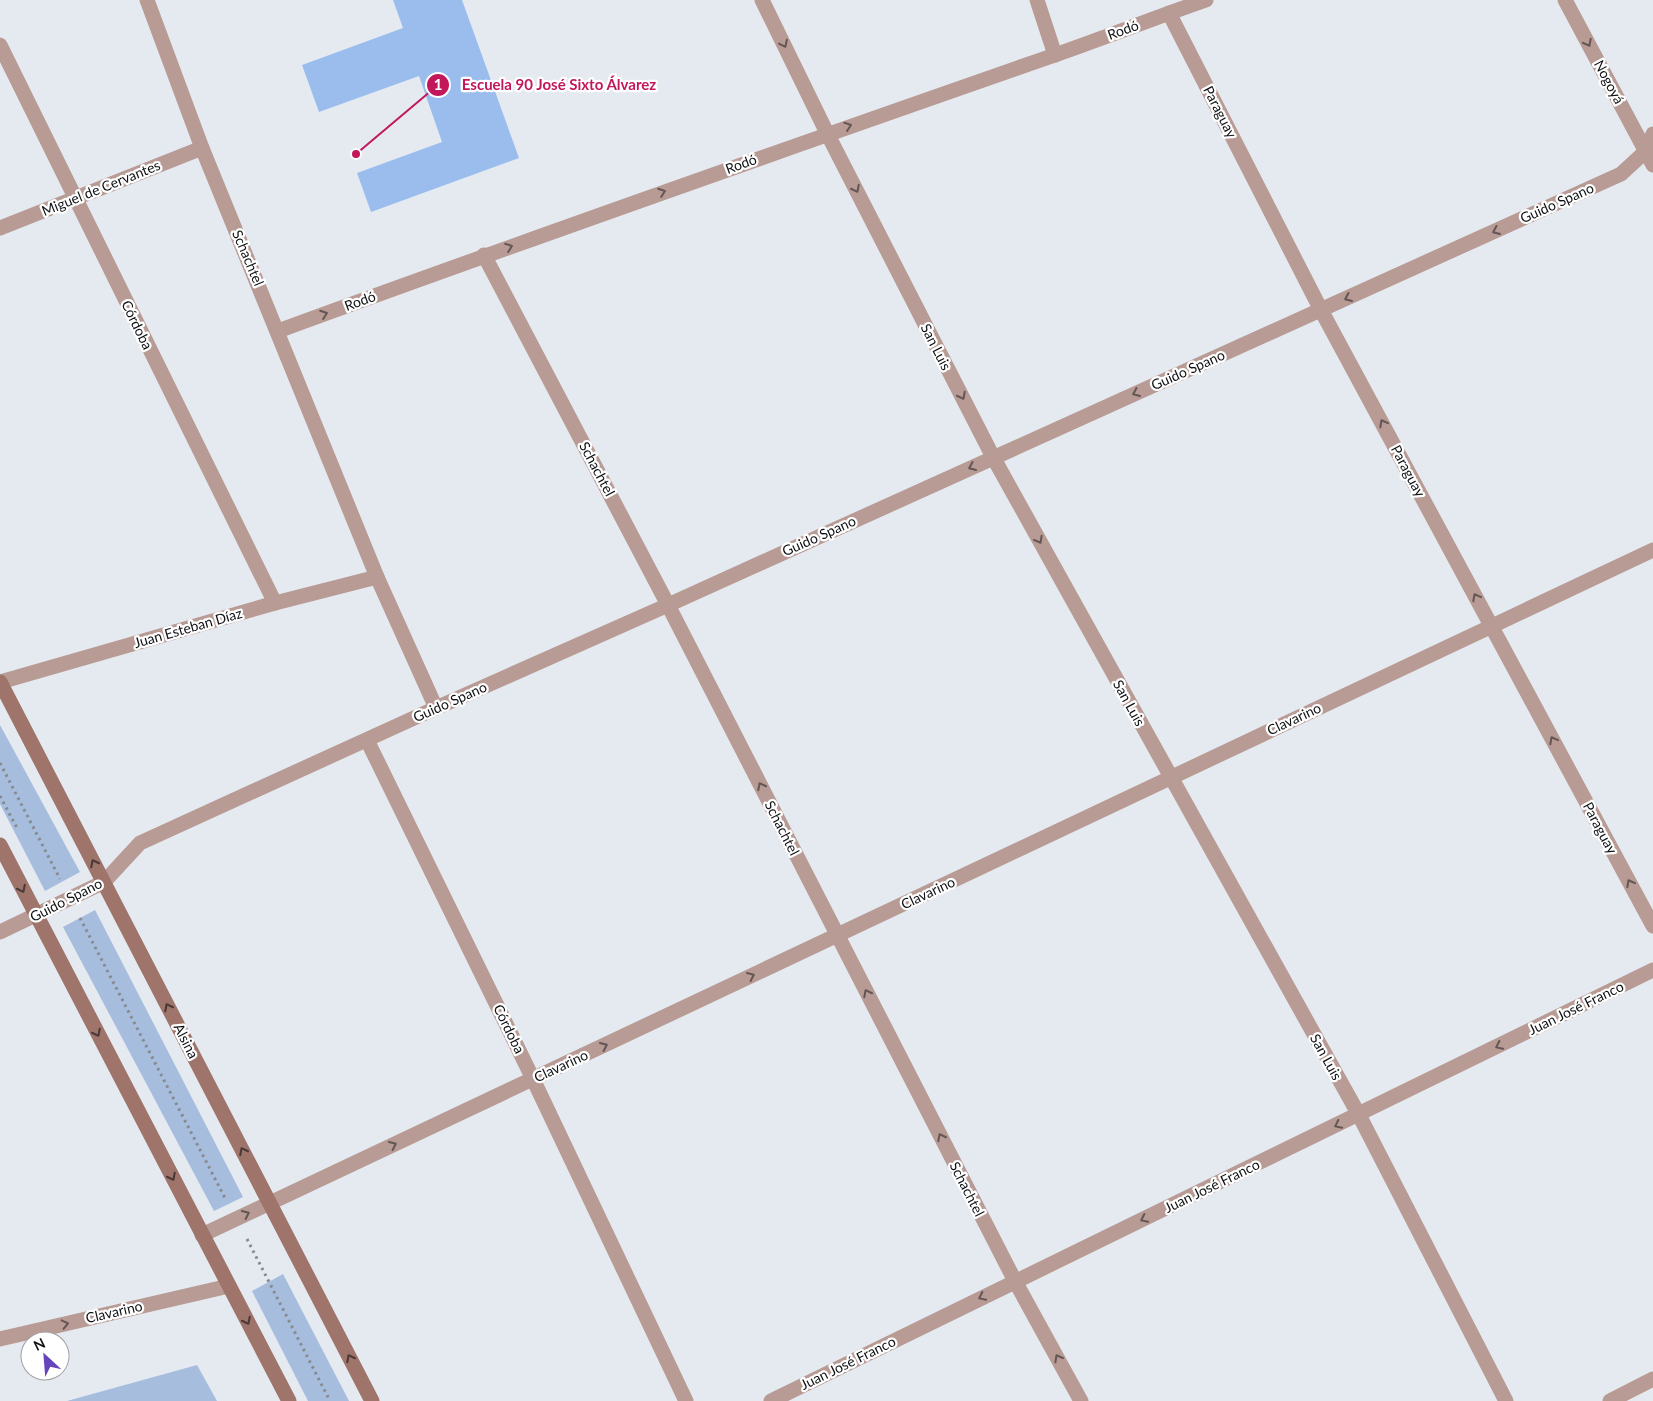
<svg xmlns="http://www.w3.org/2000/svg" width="1653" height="1401" font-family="Lato,sans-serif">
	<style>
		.green { fill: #a6bddd }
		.building { fill: #9abdee }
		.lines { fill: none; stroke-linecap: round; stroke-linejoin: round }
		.path { stroke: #878a8f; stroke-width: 3; stroke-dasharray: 2.5 4; stroke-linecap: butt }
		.street { stroke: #b89b94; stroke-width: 15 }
		.secondary { stroke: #9e746b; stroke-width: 15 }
		.oneway { stroke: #645654 }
		.oneway2 { stroke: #493937 }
		.labels { text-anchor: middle; stroke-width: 4.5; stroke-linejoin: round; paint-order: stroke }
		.street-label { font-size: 14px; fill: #101114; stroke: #fff }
		.leader { fill: none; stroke: #c2185b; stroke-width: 2 }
		.callout-dot { fill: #c2185b; stroke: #fff; stroke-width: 2 }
		.mark-label { font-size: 15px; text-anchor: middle; font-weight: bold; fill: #fff }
		.callout-label { font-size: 15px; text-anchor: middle; font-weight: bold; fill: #c2185b; stroke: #fff; stroke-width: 4.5; stroke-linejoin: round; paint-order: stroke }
	</style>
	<rect width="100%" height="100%" fill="#e5eaf1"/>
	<g class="green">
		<polygon points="0,725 80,872 45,891 0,804"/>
		<polygon points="95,910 243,1197 214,1211 63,927"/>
		<polygon points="283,1274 349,1401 308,1401 252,1291"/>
		<polygon points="197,1365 217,1401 67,1401"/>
	</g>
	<polygon class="building" points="393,0 462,0 519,158 371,212 357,173 442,142 419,76 319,112 302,65 403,28"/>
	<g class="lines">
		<g class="path">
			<polyline points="0,763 60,879"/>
			<polyline points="0,796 17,828"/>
			<polyline points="80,918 225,1198"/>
			<polyline points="247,1239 330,1401"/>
		</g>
		<g class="street">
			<polyline points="147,0 202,148 377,577 436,708"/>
			<polyline points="762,0 827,133 993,457 1359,1115 1506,1401"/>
			<polyline points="1037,0 1055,55"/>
			<polyline points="1565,0 1653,165"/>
			<polyline points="1169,13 1321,310 1653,926"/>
			<polyline points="0,45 275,603"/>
			<polyline points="0,228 202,148"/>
			<polyline points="484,255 668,605 1015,1281 1081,1401"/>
			<path d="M278,331C535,237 794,146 1052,56C1104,38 1154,18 1206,0"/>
			<polyline points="0,682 275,603 377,577"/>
			<polyline points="367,740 533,1079 686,1401"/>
			<polyline points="0,932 104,882 140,843 436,708 668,605 1621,174 1646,151 1653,134"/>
			<polyline points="202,1235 1653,550"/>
			<polyline points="0,1339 229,1286"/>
			<polyline points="771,1401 1653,970"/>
			<polyline points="1610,1401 1653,1379"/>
		</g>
		<g class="secondary">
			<polyline points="0,682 372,1401"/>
			<polyline points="0,845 289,1401"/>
		</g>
	</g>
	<defs><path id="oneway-chevron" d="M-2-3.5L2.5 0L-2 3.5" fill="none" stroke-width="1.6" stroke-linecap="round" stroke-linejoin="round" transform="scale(1.25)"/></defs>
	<g class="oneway">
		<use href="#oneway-chevron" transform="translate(1588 43) rotate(62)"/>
		<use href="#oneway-chevron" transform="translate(784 44) rotate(64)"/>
		<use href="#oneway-chevron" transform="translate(848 126) rotate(-19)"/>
		<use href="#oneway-chevron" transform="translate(856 189) rotate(63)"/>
		<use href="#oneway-chevron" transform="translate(662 192) rotate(-20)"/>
		<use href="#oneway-chevron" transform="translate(1496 231) rotate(156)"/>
		<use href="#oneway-chevron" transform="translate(509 247) rotate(-20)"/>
		<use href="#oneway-chevron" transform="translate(1348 298) rotate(156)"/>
		<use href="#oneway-chevron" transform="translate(324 314) rotate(-20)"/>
		<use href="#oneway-chevron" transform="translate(1136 393) rotate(156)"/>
		<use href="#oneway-chevron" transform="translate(962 396) rotate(63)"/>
		<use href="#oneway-chevron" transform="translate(1383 423) rotate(-118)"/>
		<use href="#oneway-chevron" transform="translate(972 467) rotate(156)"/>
		<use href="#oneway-chevron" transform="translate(1039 540) rotate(61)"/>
		<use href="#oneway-chevron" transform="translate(1476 597) rotate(-118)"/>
		<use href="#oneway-chevron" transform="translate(1553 740) rotate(-118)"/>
		<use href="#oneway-chevron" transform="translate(761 786) rotate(-117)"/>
		<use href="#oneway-chevron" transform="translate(1630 883) rotate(-118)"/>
		<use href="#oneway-chevron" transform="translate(751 976) rotate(-25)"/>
		<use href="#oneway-chevron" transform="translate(867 993) rotate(-117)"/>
		<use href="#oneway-chevron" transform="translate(604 1046) rotate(-25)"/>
		<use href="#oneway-chevron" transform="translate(1499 1046) rotate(154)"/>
		<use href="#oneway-chevron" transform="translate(1338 1125) rotate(154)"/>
		<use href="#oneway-chevron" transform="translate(941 1137) rotate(-117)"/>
		<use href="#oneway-chevron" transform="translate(393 1145) rotate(-25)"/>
		<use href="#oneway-chevron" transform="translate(246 1214) rotate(-25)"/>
		<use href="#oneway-chevron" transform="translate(1144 1219) rotate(154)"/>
		<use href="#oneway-chevron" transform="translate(982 1297) rotate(154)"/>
		<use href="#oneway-chevron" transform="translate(65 1324) rotate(-13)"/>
		<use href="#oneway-chevron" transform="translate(1058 1358) rotate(-119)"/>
	</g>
	<g class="oneway2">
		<use href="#oneway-chevron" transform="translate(94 863) rotate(-117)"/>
		<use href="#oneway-chevron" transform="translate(22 889) rotate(63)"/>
		<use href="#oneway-chevron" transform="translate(168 1007) rotate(-117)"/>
		<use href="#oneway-chevron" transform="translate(97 1033) rotate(63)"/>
		<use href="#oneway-chevron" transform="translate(243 1151) rotate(-117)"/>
		<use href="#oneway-chevron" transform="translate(172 1177) rotate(63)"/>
		<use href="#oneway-chevron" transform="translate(247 1321) rotate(63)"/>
		<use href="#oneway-chevron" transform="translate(350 1358) rotate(-117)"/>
	</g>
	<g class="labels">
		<g class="street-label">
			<text transform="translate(1123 30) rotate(-20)" y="5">Rodó</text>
			<text transform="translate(1609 82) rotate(62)" y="5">Nogoyá</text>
			<text transform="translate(1220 112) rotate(63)" y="5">Paraguay</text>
			<text transform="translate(741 164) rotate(-20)" y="5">Rodó</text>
			<text transform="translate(101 188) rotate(-22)" y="5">Miguel de Cervantes</text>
			<text transform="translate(1557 203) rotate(-24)" y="5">Guido Spano</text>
			<text transform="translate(248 258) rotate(67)" y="5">Schachtel</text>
			<text transform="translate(360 301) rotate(-20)" y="5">Rodó</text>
			<text transform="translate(137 325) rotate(64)" y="5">Córdoba</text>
			<text transform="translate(936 347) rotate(63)" y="5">San Luis</text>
			<text transform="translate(1188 370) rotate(-24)" y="5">Guido Spano</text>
			<text transform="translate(597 469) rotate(62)" y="5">Schachtel</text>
			<text transform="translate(1408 471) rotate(62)" y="5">Paraguay</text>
			<text transform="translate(819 536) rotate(-24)" y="5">Guido Spano</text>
			<text transform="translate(188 628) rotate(-16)" y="5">Juan Esteban Díaz</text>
			<text transform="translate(450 702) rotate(-24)" y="5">Guido Spano</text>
			<text transform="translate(1129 703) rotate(61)" y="5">San Luis</text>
			<text transform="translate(1294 719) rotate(-25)" y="5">Clavarino</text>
			<text transform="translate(782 828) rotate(63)" y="5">Schachtel</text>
			<text transform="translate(1600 828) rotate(62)" y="5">Paraguay</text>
			<text transform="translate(928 893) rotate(-25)" y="5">Clavarino</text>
			<text transform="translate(66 900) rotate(-27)" y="5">Guido Spano</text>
			<text transform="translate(1576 1008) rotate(-26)" y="5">Juan José Franco</text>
			<text transform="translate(509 1029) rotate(64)" y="5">Córdoba</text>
			<text transform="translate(186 1041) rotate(63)" y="5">Alsina</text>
			<text transform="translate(1326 1057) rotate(61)" y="5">San Luis</text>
			<text transform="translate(561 1066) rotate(-25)" y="5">Clavarino</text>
			<text transform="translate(1212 1186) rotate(-26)" y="5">Juan José Franco</text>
			<text transform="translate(967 1189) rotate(63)" y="5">Schachtel</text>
			<text transform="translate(114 1312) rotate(-13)" y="5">Clavarino</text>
			<text transform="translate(848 1363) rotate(-26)" y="5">Juan José Franco</text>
		</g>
	</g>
	<path class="leader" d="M356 154L438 85"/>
	<g class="callout-dot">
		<circle cx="356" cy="154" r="5"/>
		<circle cx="438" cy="85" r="12"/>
	</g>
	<g class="mark-label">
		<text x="438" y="90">1</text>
	</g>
	<g class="callout-label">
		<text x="559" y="90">Escuela 90 José Sixto Álvarez</text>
	</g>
	<g transform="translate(45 1356) rotate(334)"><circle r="24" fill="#ffffff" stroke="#9fa0a1"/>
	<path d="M0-4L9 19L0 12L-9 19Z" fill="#6644bc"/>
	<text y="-8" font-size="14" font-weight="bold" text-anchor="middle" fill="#101114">N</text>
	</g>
</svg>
